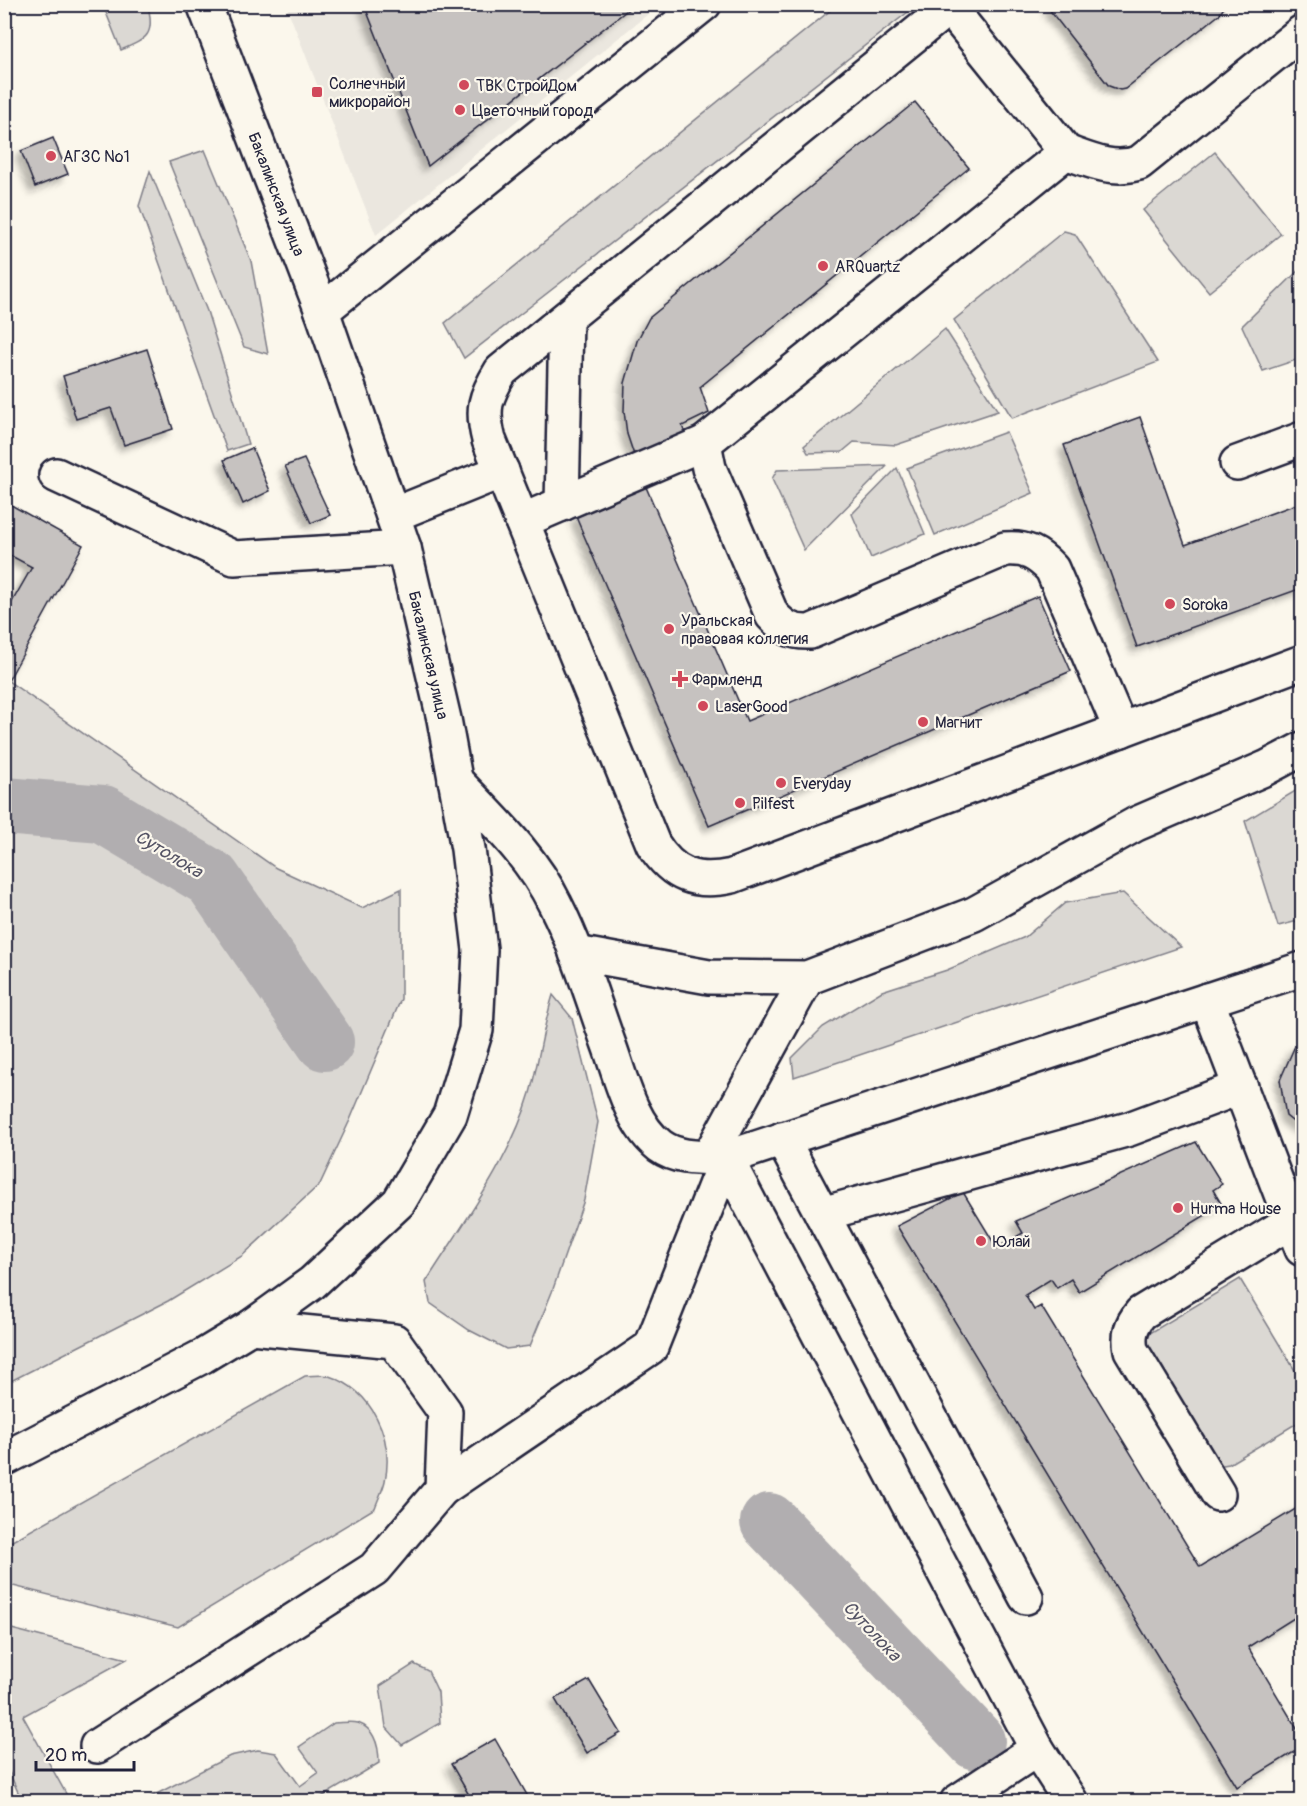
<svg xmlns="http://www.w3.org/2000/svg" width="1307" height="1806" font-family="Pangolin,sans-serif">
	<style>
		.built { fill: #ebe7df }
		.green { fill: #dbd8d3; stroke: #7e7d87; stroke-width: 1.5 }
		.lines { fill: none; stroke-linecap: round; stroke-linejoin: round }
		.river { stroke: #b1aeb0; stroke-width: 58 }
		.building { fill: #c6c2c0; stroke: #22223b; stroke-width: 1.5; filter: url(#shadow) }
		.minor-casing { stroke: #22223b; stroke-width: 38 }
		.major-casing { stroke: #22223b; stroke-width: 38 }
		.minor { stroke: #fbf7ec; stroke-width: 33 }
		.major { stroke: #fbf7ec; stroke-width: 33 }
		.poi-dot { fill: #d1495b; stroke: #fbf7ec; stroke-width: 2 }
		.labels { text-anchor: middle; stroke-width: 4.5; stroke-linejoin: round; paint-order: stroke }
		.poi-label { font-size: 16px; fill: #22223b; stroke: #fbf7ec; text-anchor: start }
		.street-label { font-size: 16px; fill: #22223b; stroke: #fbf7ec }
		.water-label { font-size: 18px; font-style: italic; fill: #545364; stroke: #fbf7ec }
	</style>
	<defs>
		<filter id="shadow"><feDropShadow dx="-5.5" dy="5.5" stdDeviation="3" flood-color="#0004"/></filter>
	</defs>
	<rect width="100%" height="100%" fill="#fbf7ec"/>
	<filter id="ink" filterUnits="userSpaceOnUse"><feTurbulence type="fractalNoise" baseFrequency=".0167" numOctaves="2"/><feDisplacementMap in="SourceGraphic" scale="12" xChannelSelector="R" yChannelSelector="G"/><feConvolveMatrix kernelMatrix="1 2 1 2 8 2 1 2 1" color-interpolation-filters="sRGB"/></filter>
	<g filter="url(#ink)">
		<polygon class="built" points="286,5 659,5 376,235"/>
		<g class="green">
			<path d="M103,5H148C154,35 149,38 121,50Z"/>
			<polygon points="837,5 917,5 464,358 445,323"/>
			<polygon points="205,150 251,261 268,354 244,347 169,162"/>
			<polygon points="1215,152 1281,234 1209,292 1143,210"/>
			<polygon points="150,171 207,311 248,444 227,451 139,206"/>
			<polygon points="1064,231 1075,234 1158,362 1012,418 954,320"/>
			<polygon points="1302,267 1302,358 1263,371 1242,326"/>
			<polygon points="945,329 998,411 896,445 854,442 842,452 808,453 804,446"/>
			<polygon points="1006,432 1033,493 935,535 907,468"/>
			<polygon points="887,466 804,550 772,479 777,470"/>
			<polygon points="897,468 925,534 871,558 852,514"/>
			<polygon points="5,680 8,681 276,868 362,908 401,889 401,999 350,1120 320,1184 242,1256 168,1301 5,1384"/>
			<polygon points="1302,787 1302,920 1278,926 1245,821"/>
			<polygon points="1123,893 1181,947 794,1077 792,1058 823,1027 882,991 947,970 1025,937 1065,903"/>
			<path d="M553,995L572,1018L598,1122L584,1200L552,1292L530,1346L506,1349L469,1330L430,1303L426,1282C464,1222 510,1161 530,1093C539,1061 543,1027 553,995Z"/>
			<polygon points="1240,1279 1302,1382 1302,1420 1229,1464 1217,1466 1144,1348 1150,1333"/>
			<path d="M305,1376C313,1376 322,1374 329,1376C372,1390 394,1438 385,1481C383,1490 378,1499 375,1508L178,1627L5,1584V1545Z"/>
			<polygon points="4,1627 127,1659 23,1716 70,1801 22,1801 5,1763"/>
			<polygon points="414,1664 428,1671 438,1692 440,1723 402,1745 386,1727 380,1686"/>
			<path d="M334,1723C341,1723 352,1721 358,1723C375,1729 379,1747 379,1763L315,1801H143L230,1756L258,1750L276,1753L300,1786L318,1773L299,1747Z"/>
		</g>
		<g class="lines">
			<g class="river">
				<polyline points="4,806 103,814 212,879 325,1042"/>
				<polyline points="769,1522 976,1741"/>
			</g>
		</g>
		<g class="building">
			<polygon points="364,4 635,4 428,166"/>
			<polygon points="1049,4 1226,4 1220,14 1125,89 1120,90 1109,86 1051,12"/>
			<polygon points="915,102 969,168 700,387 709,413 682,426 686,435 635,458 627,434 624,411 625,383 637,341 649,318"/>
			<polygon points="53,138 68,174 35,187 21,151"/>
			<polygon points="147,349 173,429 124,445 111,408 76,419 63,376"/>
			<polygon points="1140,417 1185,545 1302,502 1302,588 1137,647 1064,445"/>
			<polygon points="252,448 270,491 243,504 224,460"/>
			<polygon points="304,459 330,515 311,523 285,466"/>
			<polygon points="646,487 747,721 1038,596 1071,671 709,826 576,517"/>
			<polygon points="4,501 83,545 8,681 4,680 4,616 32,567 4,552"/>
			<polygon points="1302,1044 1302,1129 1286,1116 1280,1080 1294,1048"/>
			<polygon points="1196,1142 1222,1184 1213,1190 1222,1205 1079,1292 1071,1279 1057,1288 1051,1279 1025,1295 1034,1310 1041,1306 1200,1567 1302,1505 1302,1613 1248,1647 1302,1737 1302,1747 1237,1787 897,1226 963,1192 997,1248 1023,1233 1016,1221"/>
			<polygon points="589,1680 621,1733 587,1753 555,1699"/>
			<polygon points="495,1739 531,1802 473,1802 451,1764"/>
		</g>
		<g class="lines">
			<g class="minor-casing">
				<g id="minor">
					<path d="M953,4L501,371C485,397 481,409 489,440L653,844C673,876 696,884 732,876L1302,662"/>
					<path d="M1066,152C1091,161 1112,171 1139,163L1302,32"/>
					<polyline points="322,311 704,4"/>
					<path d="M704,443L709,468L772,615C784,628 793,633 810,632L1005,549C1026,547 1038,554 1052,569L1121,730"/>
					<polyline points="1237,463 1302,439"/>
					<polyline points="56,475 234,558 404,548"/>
					<polyline points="562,504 566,319"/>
					<polyline points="393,515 502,471"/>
					<polyline points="522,521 704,443 1066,152 949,7"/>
					<path d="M455,780C491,818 532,856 555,904C578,949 592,998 609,1045C621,1078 631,1124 660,1146C679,1160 704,1157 726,1158L1302,969"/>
					<polyline points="576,953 709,977 807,978 974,914 1136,824 1266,768 1302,749"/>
					<polyline points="1207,1000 1302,1249"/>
					<polyline points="782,1139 1026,1597"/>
					<polyline points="709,1157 807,978"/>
					<polyline points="726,1158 1037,1749"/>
					<polyline points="822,1214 1129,1129 1241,1087"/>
					<polyline points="442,1489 651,1347 726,1158"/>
					<path d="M1218,1494L1131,1350C1128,1335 1131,1325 1141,1313L1292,1221"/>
					<polyline points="97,1746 374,1569 442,1489 445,1412 394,1341 251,1327"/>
					<polyline points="957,1802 1037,1749 1071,1802"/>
				</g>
			</g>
			<g class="major-casing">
				<polyline id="major" points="4,1459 203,1356 251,1327 312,1283 399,1202 450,1115 476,1030 480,950 468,849 444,719 404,548 322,311 204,4"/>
			</g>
			<use href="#minor" class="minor"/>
			<use href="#major" class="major"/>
		</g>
	</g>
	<g class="poi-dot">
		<circle cx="464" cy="85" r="6"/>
		<rect x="311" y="86" width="12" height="12" rx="3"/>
		<circle cx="460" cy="110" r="6"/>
		<circle cx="51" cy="156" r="6"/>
		<circle cx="823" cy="266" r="6"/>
		<circle cx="1170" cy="604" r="6"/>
		<circle cx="669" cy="629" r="6"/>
		<path d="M677 670h6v6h6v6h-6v6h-6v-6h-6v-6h6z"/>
		<circle cx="703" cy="706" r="6"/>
		<circle cx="923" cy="722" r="6"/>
		<circle cx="781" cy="783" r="6"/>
		<circle cx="740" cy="803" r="6"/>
		<circle cx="1178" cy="1208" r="6"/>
		<circle cx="981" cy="1241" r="6"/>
	</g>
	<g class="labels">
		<g class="poi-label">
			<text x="329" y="89">Солнечный<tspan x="329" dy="18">микрорайон</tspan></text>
			<text x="476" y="91">ТВК СтройДом</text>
			<text x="472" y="116">Цветочный город</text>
			<text x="63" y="162">АГЗС №1</text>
			<text x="835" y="272">ARQuartz</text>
			<text x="1182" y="610">Soroka</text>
			<text x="681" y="626">Уральская<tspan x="681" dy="18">правовая коллегия</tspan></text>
			<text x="692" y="685">Фармленд</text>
			<text x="715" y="712">LaserGood</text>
			<text x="935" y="728">Магнит</text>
			<text x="793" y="789">Everyday</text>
			<text x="752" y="809">Pilfest</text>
			<text x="1190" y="1214">Hurma House</text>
			<text x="993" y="1247">Юлай</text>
		</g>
		<g class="street-label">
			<text transform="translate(277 194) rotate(69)" y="6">Бакалинская улица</text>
			<text transform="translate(429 655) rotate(77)" y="6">Бакалинская улица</text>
		</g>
		<g class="water-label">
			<text transform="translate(169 854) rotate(31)" y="6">Сутолока</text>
			<text transform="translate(872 1631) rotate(47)" y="6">Сутолока</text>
		</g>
	</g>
	<rect width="1307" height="1806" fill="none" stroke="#fbf7ec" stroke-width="24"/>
	<rect x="12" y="12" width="1283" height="1782" fill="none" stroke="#22223b" stroke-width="2" filter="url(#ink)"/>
	<path d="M36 1761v9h98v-9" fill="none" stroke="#22223b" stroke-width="3"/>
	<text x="45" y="1761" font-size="18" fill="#22223b" stroke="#fbf7ec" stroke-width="4.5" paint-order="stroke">20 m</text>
</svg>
